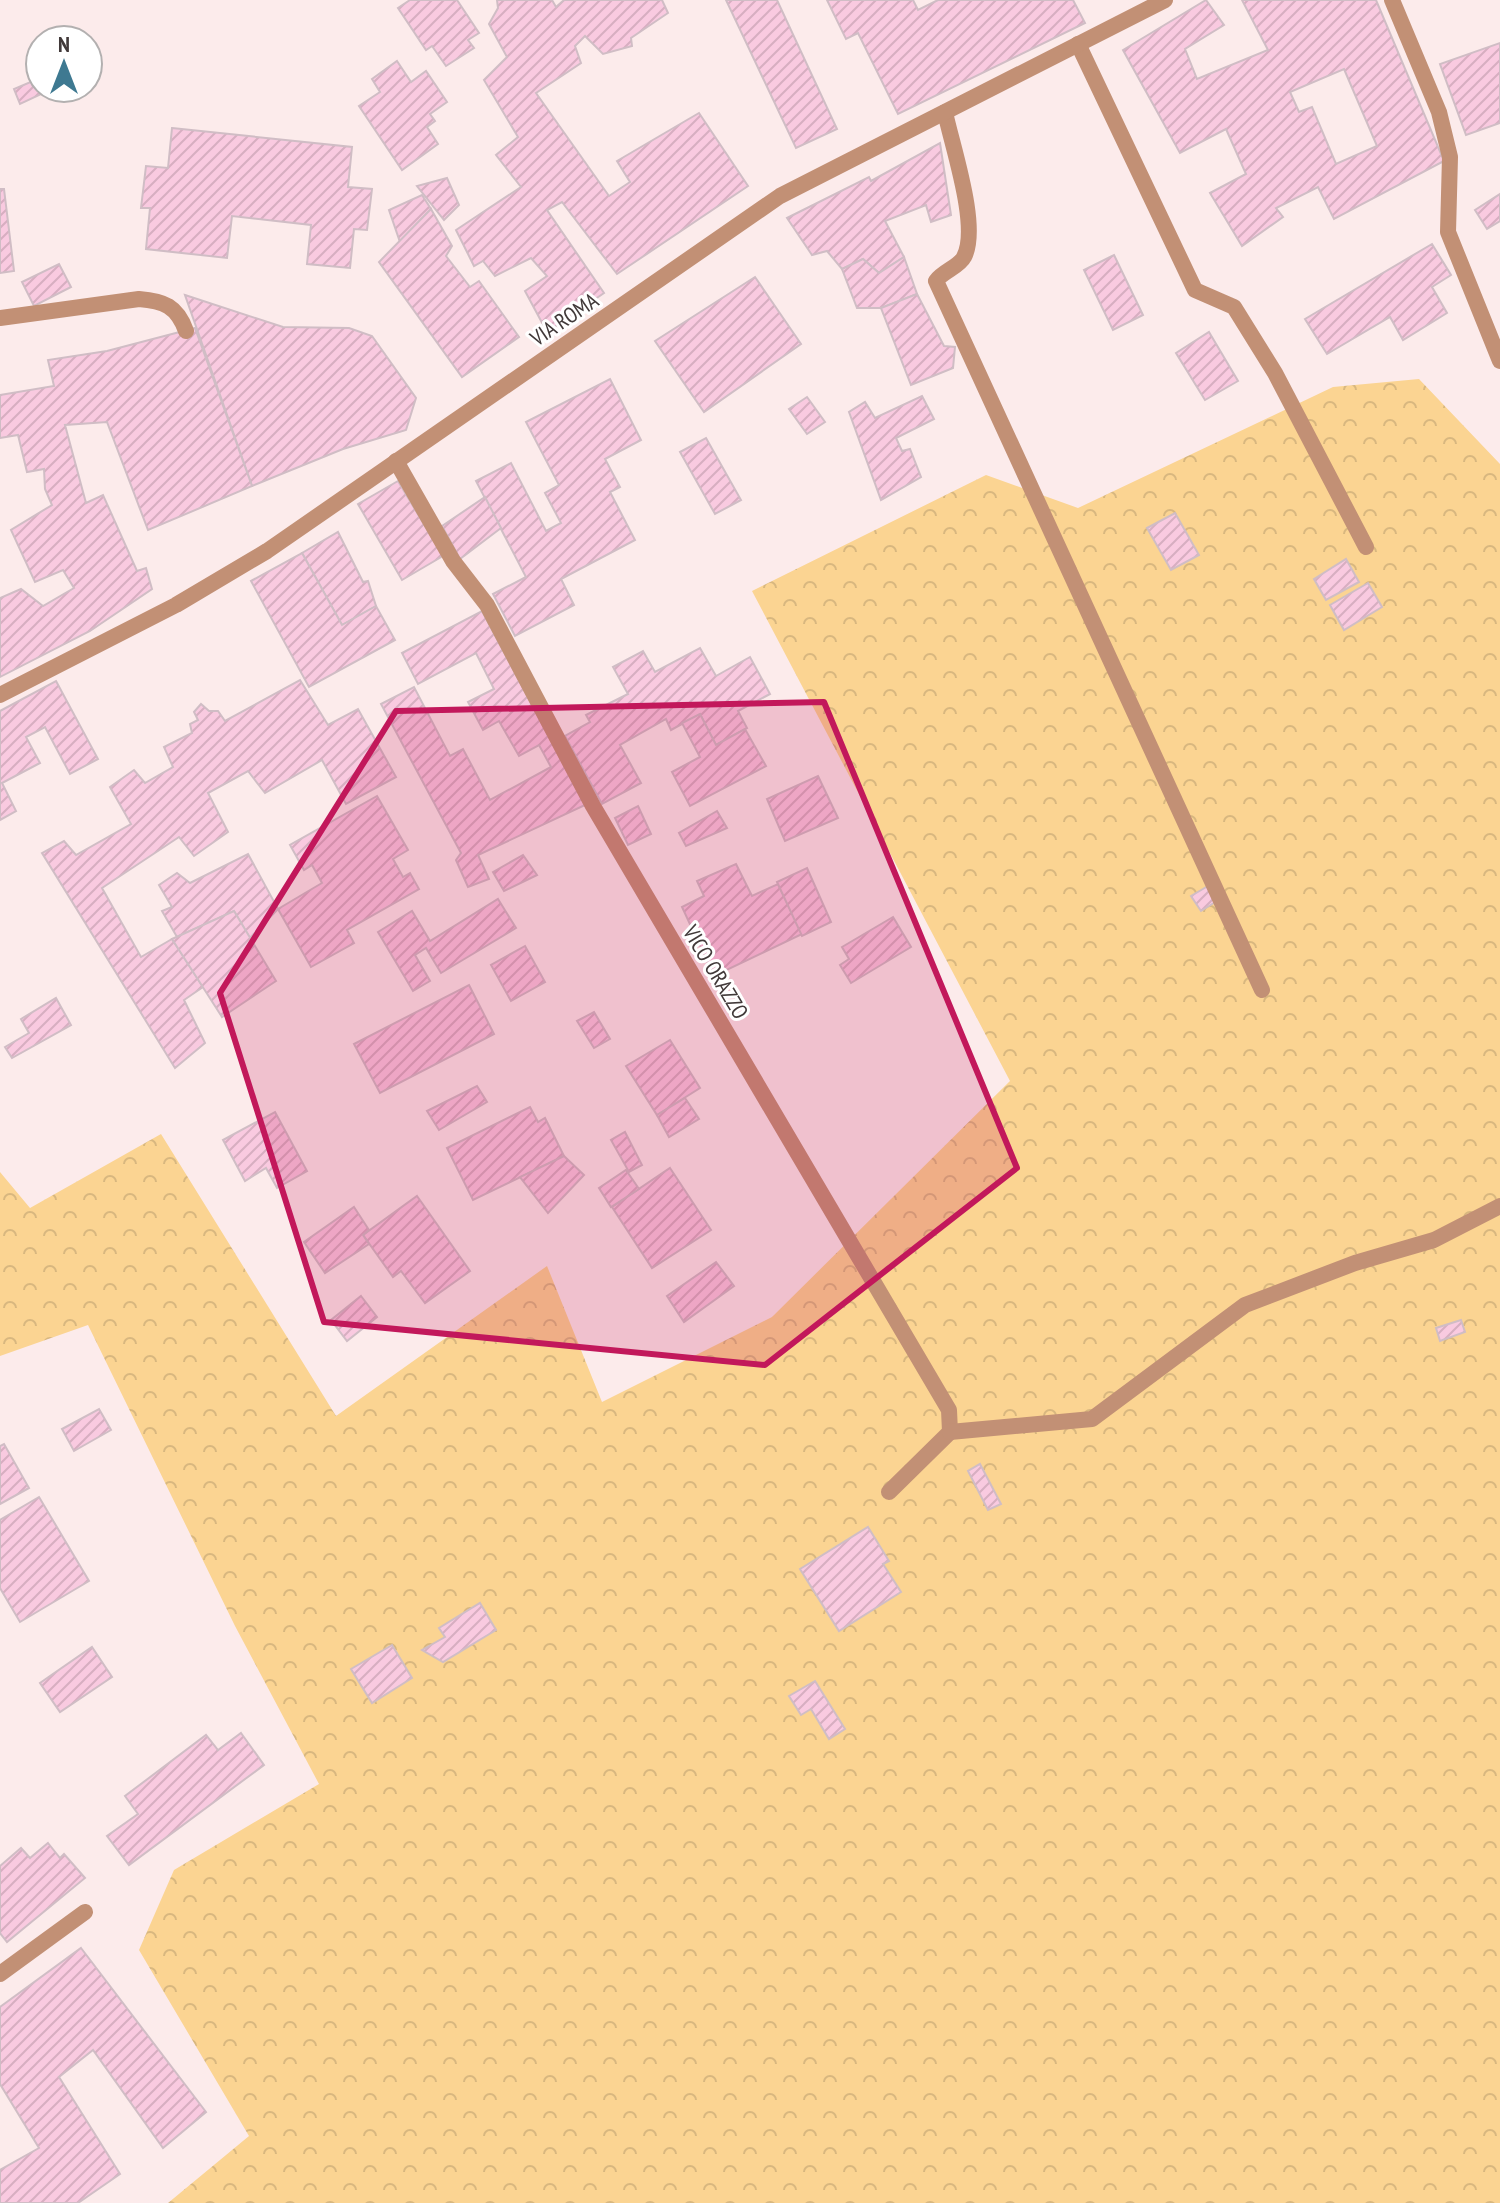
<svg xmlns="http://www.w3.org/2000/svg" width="1500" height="2203" font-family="'PT Sans Narrow',sans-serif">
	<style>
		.forest { fill: url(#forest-crowns) }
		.building { fill: url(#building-hatch); stroke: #d0bdc5; stroke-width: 2; fill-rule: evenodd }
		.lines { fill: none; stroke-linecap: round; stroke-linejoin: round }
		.service { stroke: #c29075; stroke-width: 16 }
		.minor { stroke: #c29075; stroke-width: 16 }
		.tertiary { stroke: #c29075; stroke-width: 16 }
		.marked { fill: #c2185b; fill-opacity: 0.2; stroke: #c2185b; stroke-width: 6; stroke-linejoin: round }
		.labels { text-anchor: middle; stroke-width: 6; stroke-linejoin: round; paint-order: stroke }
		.street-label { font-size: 22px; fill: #413939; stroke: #fff }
	</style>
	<defs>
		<pattern id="forest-crowns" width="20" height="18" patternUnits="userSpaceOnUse" patternTransform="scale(2)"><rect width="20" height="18" fill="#fbd492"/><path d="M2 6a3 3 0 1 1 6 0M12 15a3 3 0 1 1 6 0" fill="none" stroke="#d8b77f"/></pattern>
		<pattern id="building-hatch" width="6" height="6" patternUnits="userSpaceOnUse" patternTransform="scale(2)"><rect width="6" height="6" fill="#f9cae0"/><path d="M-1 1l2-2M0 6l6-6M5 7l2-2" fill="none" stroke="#d7aec1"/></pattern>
	</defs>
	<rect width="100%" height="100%" fill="#fcebeb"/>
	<polygon class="forest" points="1419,379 1500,464 1500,2203 168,2203 249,2136 139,1950 174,1870 319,1784 235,1626 88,1325 0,1356 0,1172 30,1208 161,1134 336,1416 547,1266 602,1402 772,1317 1010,1081 752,591 986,475 1078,508 1333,387"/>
	<g class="building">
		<polygon points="410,0 457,0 479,33 468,40 474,48 446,66 432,46 426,50 398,8"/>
		<polygon points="497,0 552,0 556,7 564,0 662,0 668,13 631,38 632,46 603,54 585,36 575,46 581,63 536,93 609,196 630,182 617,161 699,113 748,186 617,274 562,202 547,210 604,293 547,332 525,291 547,276 531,258 495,276 483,261 474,266 456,230 521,187 496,155 518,137 484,80 507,57 489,24 498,8"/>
		<polygon points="726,0 777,0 837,129 796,148"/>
		<polygon points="827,0 913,0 918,10 938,0 1073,0 1085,23 898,114 858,33 846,39"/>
		<path d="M1206,0L1224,25L1185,49L1197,79L1268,50L1242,0H1376L1444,161L1334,219L1318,187L1276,208L1283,217L1242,246L1210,193L1246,174L1226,129L1180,153L1123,50ZM1344,69L1377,146L1336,164L1312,107L1299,112L1290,92Z"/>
		<polygon points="1500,43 1500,123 1466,135 1440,64"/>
		<polygon points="397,61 411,82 426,71 447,102 430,114 435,121 427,127 438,144 402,170 359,106 380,92 372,79"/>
		<polygon points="40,78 40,88 52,89 20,104 14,89"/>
		<polygon points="172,128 352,147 348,187 372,189 367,230 354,229 350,268 307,264 311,225 232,216 227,258 146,249 150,208 141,208 146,166 168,168"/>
		<polygon points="940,143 951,215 931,222 926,205 885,221 904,257 879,273 863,259 842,269 827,251 812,255 787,218 869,177 871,181"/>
		<polygon points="447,178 459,205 444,220 417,186"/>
		<polygon points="0,189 4,189 14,271 0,273"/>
		<polygon points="1500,194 1500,221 1487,229 1475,210"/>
		<polygon points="422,195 431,209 400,242 389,210"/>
		<polygon points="431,209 452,246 446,256 470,287 479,281 519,337 462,377 379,262"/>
		<polygon points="1432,244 1451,275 1432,287 1447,313 1403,340 1390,317 1327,354 1305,319"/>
		<polygon points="1114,255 1143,315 1113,330 1084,270"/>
		<polygon points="904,257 917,294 881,308 857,308 842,269 863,259 879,273"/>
		<polygon points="59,264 71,287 34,306 22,282"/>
		<polygon points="755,277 801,344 704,412 655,341"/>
		<polygon points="917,294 944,346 955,347 953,368 911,385 881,308"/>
		<polygon points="185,295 283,327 349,328 372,336 416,398 406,430 343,449 252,486"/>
		<polygon points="195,328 252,486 148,530 107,422 65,425 86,503 103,495 137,571 146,568 152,589 90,631 0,677 0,598 21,589 43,606 74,588 63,570 35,582 11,530 52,505 45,489 44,469 27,472 18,435 0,438 0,395 54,386 48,360 107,351"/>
		<polygon points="1209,332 1238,381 1205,400 1176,353"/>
		<polygon points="610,379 641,440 605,459 620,487 610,492 635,540 561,579 574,605 515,636 493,594 526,577 476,481 511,463 546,531 561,523 545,493 559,485 526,422"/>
		<polygon points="922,396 934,419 896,438 902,451 910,449 921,477 881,500 849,412 865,402 875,418"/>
		<polygon points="807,397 825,422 807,434 789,409"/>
		<polygon points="706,438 741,500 715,514 680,452"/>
		<polygon points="398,481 443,556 402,580 358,504"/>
		<polygon points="485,497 501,528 460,559 442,526"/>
		<polygon points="1175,513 1199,555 1171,570 1147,528"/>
		<polygon points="338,532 363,582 368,581 376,606 342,625 302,553"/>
		<polygon points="302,553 342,625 376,606 395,640 309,687 251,581"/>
		<polygon points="1346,559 1359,582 1326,600 1314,579"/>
		<polygon points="1368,583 1382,607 1344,630 1330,605"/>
		<polygon points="482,611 585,805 478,855 489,879 468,887 456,860 461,853 381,704 414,687 450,756 463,749 490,800 551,767 539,745 519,756 499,721 483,730 468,702 494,689 476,653 418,684 402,653"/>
		<polygon points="700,648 716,676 750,657 770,694 738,711 747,728 716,745 700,714 671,730 666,719 620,745 641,783 602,804 565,736 590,722 586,715 628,694 613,667 643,651 655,672"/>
		<polygon points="300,680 328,725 358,709 396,777 346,804 322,760 265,793 248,771 208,793 228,832 194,856 179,837 102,888 141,957 172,939 203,987 184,1000 205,1043 175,1068 42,853 64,841 76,855 131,824 110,787 134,770 145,783 173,767 164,747 192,733 190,724 198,720 194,712 201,704 209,711 218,711 225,721"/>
		<polygon points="56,681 98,759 70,774 45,727 26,737 40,763 2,783 16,811 0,820 0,711"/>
		<polygon points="700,714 716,745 745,729 766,766 690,806 672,772 700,757 682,723"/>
		<polygon points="818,776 838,818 785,841 767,799"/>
		<polygon points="377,796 408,850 393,859 403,877 410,873 419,889 347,930 354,943 311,967 278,909 322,883 312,865 304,870 290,845"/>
		<polygon points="638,806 651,834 628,845 615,818"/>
		<polygon points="717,811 727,828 686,846 679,833"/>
		<polygon points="248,854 278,909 250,938 234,911 177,937 162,911 172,907 159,885 177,873 190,883"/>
		<polygon points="523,855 537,875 504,891 493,872"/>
		<polygon points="736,864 752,896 778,884 802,934 714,976 682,907 704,896 697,881"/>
		<polygon points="807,868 831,922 802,936 777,882"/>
		<polygon points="1208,886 1217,901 1201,911 1191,896"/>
		<polygon points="498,899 516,928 441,973 426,948 415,955 430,981 413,991 378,932 412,911 430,941"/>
		<polygon points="234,911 276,981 222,1017 172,939"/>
		<polygon points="893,917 911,947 851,983 840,965 849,959 842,947"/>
		<polygon points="525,946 545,982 511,1001 491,965"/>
		<polygon points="469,985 494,1034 380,1093 354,1044"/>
		<polygon points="56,998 71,1025 12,1058 5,1047 29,1033 21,1019"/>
		<polygon points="594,1012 610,1039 594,1048 577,1021"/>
		<polygon points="670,1040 700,1088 657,1115 626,1066"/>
		<polygon points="477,1086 487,1102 439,1130 427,1111"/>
		<polygon points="685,1098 699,1119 669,1137 657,1115"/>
		<polygon points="530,1107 538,1122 545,1118 564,1156 473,1200 447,1148"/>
		<polygon points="275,1112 307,1171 277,1188 266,1168 245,1181 223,1140"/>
		<polygon points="625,1132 642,1165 629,1172 611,1140"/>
		<polygon points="564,1156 584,1175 548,1213 520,1177"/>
		<polygon points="670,1168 711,1230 652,1268 612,1207"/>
		<polygon points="626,1170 639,1189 611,1207 599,1188"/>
		<polygon points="417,1196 470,1271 425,1303 401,1271 393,1277 363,1235"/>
		<polygon points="354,1207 369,1230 363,1235 369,1244 325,1273 304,1242"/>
		<polygon points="716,1262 734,1286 684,1322 667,1296"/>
		<polygon points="361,1296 377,1317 347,1341 331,1320"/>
		<polygon points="1461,1320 1465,1332 1440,1341 1436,1328"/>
		<polygon points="99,1409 111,1430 74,1451 62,1429"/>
		<polygon points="4,1444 29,1488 0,1504 0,1446"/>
		<polygon points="980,1464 1001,1504 988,1510 968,1471"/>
		<polygon points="39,1497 89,1581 20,1622 0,1588 0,1520"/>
		<polygon points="868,1527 889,1561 883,1564 901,1592 839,1631 800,1569"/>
		<polygon points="480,1603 496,1630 443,1662 422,1650 445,1637 439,1628"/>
		<polygon points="392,1645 412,1678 372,1703 351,1669"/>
		<polygon points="92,1647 112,1677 60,1712 40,1683"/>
		<polygon points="815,1681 845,1729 829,1739 811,1709 801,1715 789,1696"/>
		<polygon points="241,1733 264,1765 129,1865 107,1836 138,1814 125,1796 206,1735 218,1750"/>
		<polygon points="48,1843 60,1858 64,1854 85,1878 7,1942 0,1933 0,1866 21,1848 30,1858"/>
		<polygon points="81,1948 206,2112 163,2148 93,2050 59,2077 120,2174 78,2203 0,2203 0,2170 39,2148 0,2084 0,2007"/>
	</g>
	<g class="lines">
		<g class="service">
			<polyline points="1392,0 1439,112 1450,157 1448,232 1500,361"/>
			<polyline points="1078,44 1195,290 1234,307 1275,373 1366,547"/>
			<path d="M945,112C952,146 980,227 964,257C959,267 943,271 936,281L1262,990"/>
			<path d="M0,318L139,299C164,301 177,306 186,331"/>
			<polyline points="396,461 453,561 487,605 593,806 949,1410 950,1432 889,1492"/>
			<polyline points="950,1432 1092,1419 1245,1305 1355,1263 1434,1240 1500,1206"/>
		</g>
		<polyline class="minor" points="0,1974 85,1912"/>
		<polyline class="tertiary" points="0,695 176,605 267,551 780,196 1165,0"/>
	</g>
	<path class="marked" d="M824,702L1017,1168L765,1365L324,1322L220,993L396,711Z"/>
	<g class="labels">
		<g class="street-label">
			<text transform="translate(564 319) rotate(-34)" y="8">VIA ROMA</text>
			<text transform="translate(716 972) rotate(59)" y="8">VICO ORAZZO</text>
		</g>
	</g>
	<g transform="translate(64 64)"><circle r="38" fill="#ffffff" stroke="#b3b0b0" stroke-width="2"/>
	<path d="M0-6L14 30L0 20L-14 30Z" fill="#3e7991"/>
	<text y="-12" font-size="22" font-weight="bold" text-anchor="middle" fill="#413939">N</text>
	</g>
</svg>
